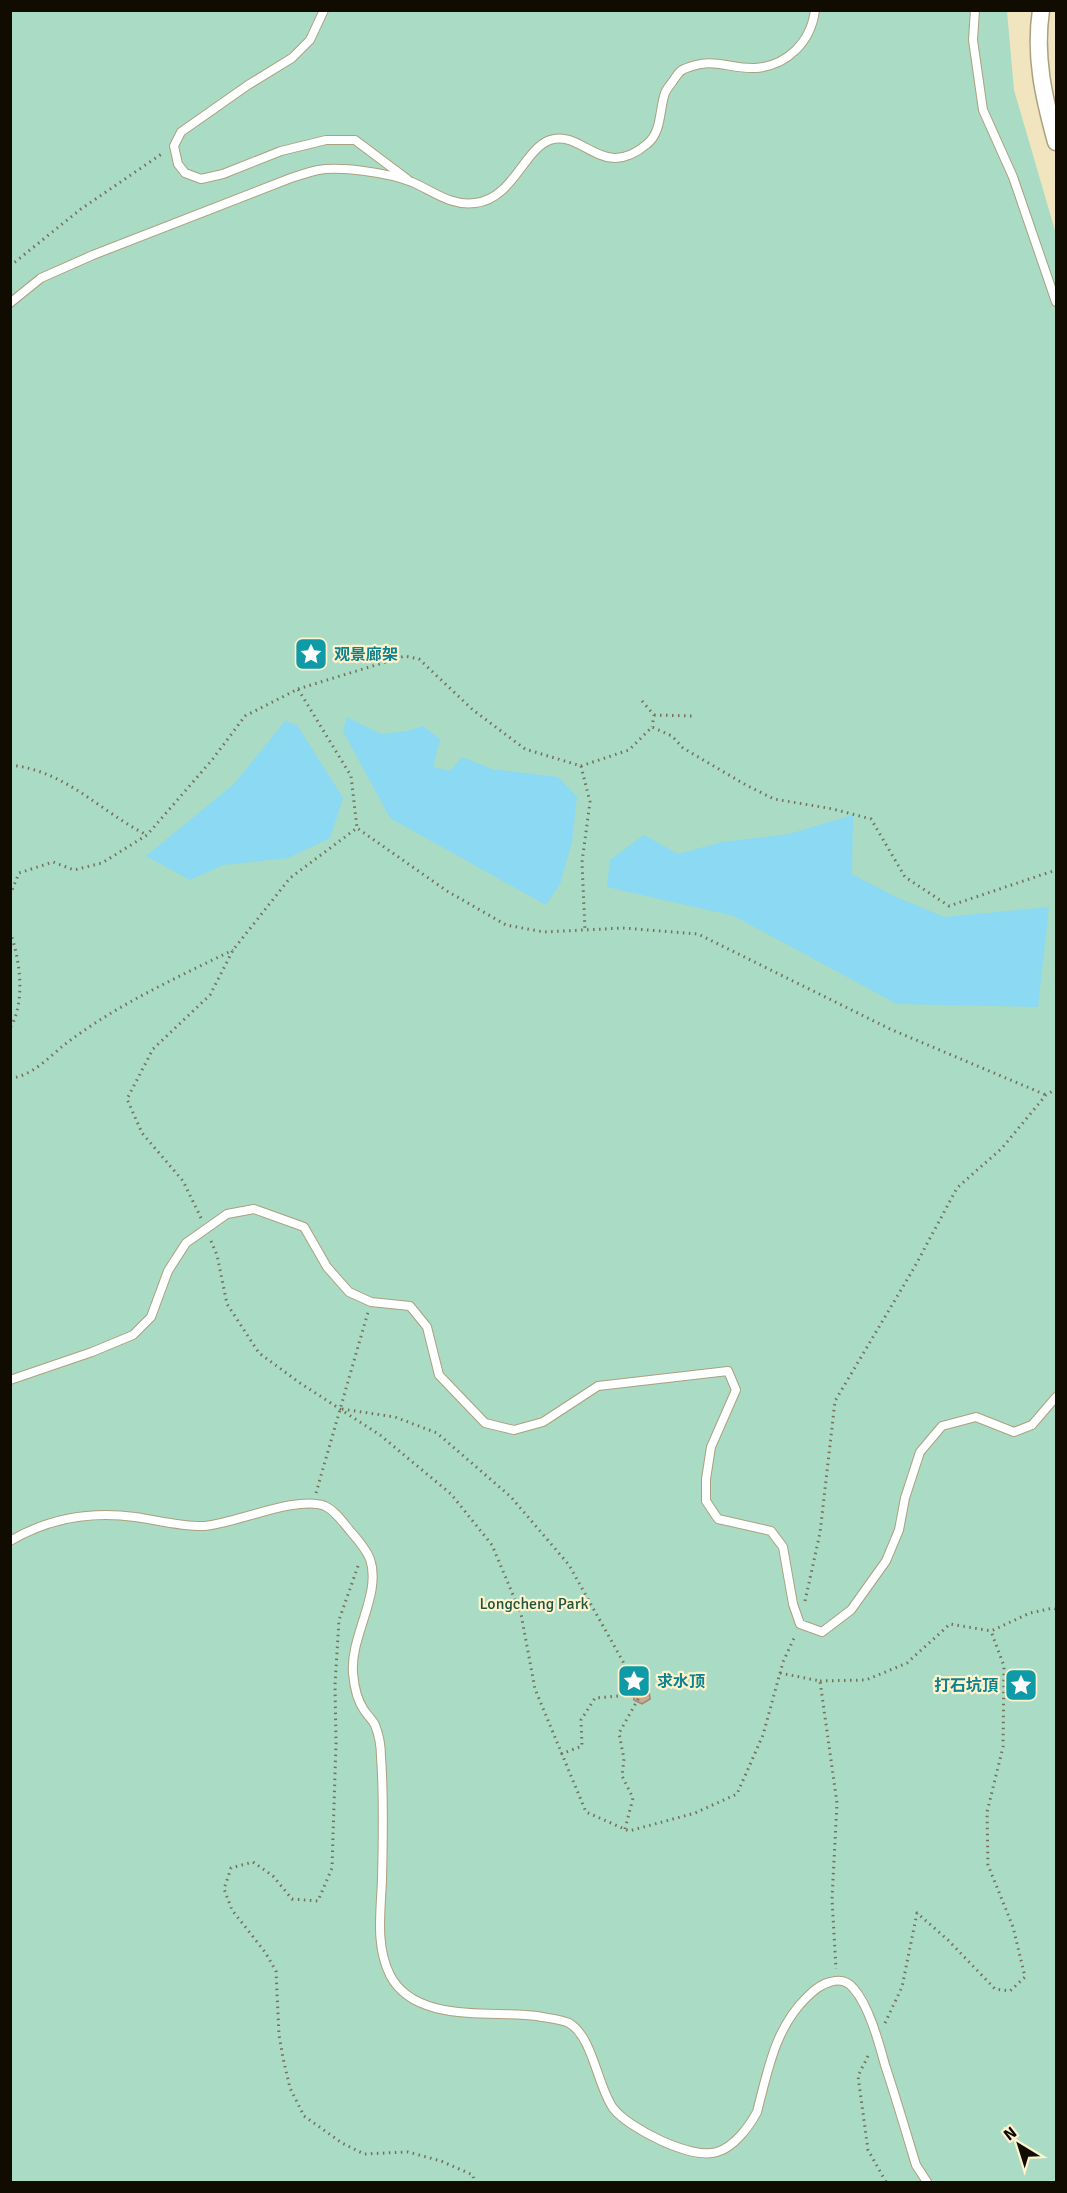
<svg xmlns="http://www.w3.org/2000/svg" width="1067" height="2193" font-family="Signika,'Noto Sans SC',sans-serif">
	<style>
		.green { fill: #aadbc4 }
		.water { fill: #8bd9f2 }
		.building { fill: #caaa92; stroke: #a4856f; stroke-width: 1.5 }
		.lines { fill: none; stroke-linecap: round; stroke-linejoin: round }
		.lane-casing { stroke: #aba17e; stroke-width: 10 }
		.street-casing { stroke: #aba17e; stroke-width: 19 }
		.path { stroke: #777059; stroke-width: 3; stroke-dasharray: 1.5 4.5; stroke-linecap: butt }
		.lane { stroke: #fff; stroke-width: 8 }
		.street { stroke: #fff; stroke-width: 16 }
		.labels { text-anchor: middle; stroke-width: 4.5; stroke-linejoin: round; paint-order: stroke }
		.culture-label { font-size: 16px; font-weight: bold; fill: #0d838f; stroke: #fef3cd; text-anchor: start }
		.park-label { font-size: 16px; fill: #1e553f; stroke: #fef3cd }
	</style>
	<rect width="100%" height="100%" fill="#f1e5c0"/>
	<polygon class="green" points="11,11 1007,11 1014,90 1056,234 1056,2182 11,2182"/>
	<g class="water">
		<polygon points="347,717 381,734 407,731 423,726 440,739 433,767 450,771 462,757 492,769 558,777 577,797 572,842 560,884 546,905 390,818 343,731"/>
		<polygon points="285,721 297,725 343,798 330,838 288,858 223,865 190,880 146,856 234,784"/>
		<polygon points="853,815 852,874 894,896 944,917 1049,907 1038,1007 897,1004 734,916 607,887 610,860 644,835 678,854 722,842 789,834"/>
	</g>
	<polygon class="building" points="641,1685 649,1690 650,1699 642,1704 634,1700 633,1691"/>
	<g class="lines">
		<g class="lane-casing">
			<g id="lane">
				<polyline points="324,10 310,40 292,58 248,85 181,132 174,146 178,164 185,173 201,179 223,174 281,151 326,140 355,140 407,179"/>
				<polyline points="975,10 973,40 983,110 1013,177 1056,302"/>
				<path d="M10,303L41,278L93,255L291,178C300,175 309,172 318,170C341,166 389,173 412,182C433,191 450,206 475,203C513,199 524,149 550,140C583,129 602,182 647,144C662,132 659,110 665,93C667,88 672,83 675,78C678,74 679,71 684,69C714,56 727,69 755,68C787,66 811,42 815,10"/>
				<polyline points="10,1380 92,1352 133,1335 151,1317 168,1271 186,1243 227,1214 254,1209 304,1227 327,1267 349,1292 371,1302 410,1306 427,1327 439,1375 485,1423 514,1430 543,1422 598,1386 728,1371 736,1390 711,1447 706,1479 706,1501 718,1519 771,1531 783,1547 793,1604 800,1624 822,1632 851,1610 886,1561 899,1530 905,1498 920,1452 942,1426 976,1417 1014,1432 1032,1425 1056,1397"/>
				<path d="M10,1541C49,1518 90,1511 135,1517C157,1520 182,1527 205,1526C237,1523 297,1495 325,1506C336,1511 344,1524 352,1533C359,1541 366,1549 370,1559C382,1594 350,1636 353,1673C354,1685 357,1700 364,1710C367,1715 372,1719 375,1725C379,1735 381,1746 381,1757C384,1797 383,1839 382,1879C381,1911 375,1945 390,1975C415,2024 491,2010 537,2016C547,2018 560,2019 569,2023C593,2037 597,2085 613,2108C628,2128 691,2160 717,2152C734,2147 749,2127 757,2112C768,2070 775,2028 807,1997C814,1990 821,1984 830,1982C839,1979 848,1981 854,1989C869,2006 879,2043 885,2065C896,2098 906,2132 916,2165L927,2182"/>
			</g>
		</g>
		<g class="street-casing">
			<path id="street" d="M1041,10C1034,57 1044,98 1056,142"/>
		</g>
		<g class="path">
			<polyline points="10,266 81,209 163,153"/>
			<polyline points="298,689 405,656 419,659 473,710 525,749 581,766 629,750 652,727 672,736 683,748 746,785 774,799 833,809 871,819 905,877 949,906 1056,870"/>
			<polyline points="642,701 654,715 652,727"/>
			<polyline points="654,715 693,716"/>
			<path d="M10,765C67,771 99,811 147,835"/>
			<polyline points="581,766 590,802 582,862 585,930"/>
			<polyline points="10,895 19,873 53,862 74,870 102,863 147,835 212,760 245,716 298,689 351,776 357,828"/>
			<path d="M10,932C20,959 26,1002 10,1028"/>
			<path d="M10,1078C31,1077 49,1057 64,1045C116,1005 176,978 233,950"/>
			<polyline points="201,1218 183,1181 142,1133 127,1099 153,1049 210,995 233,950 290,878 357,828 447,891 506,925 544,932 623,928 698,934 890,1029 1046,1095"/>
			<polyline points="211,1241 217,1255 227,1304 259,1353 300,1383 380,1435 451,1494 492,1545 521,1614 535,1689 586,1812 629,1831 695,1813 737,1794 763,1735 783,1662 795,1636"/>
			<polyline points="342,1409 395,1417 437,1433 511,1497 569,1565 641,1694"/>
			<polyline points="316,1493 368,1312"/>
			<polyline points="358,1566 339,1620 335,1685 336,1743 332,1868 318,1901 292,1899 273,1876 253,1862 231,1868 224,1889 232,1910 265,1952 276,1971 279,2035 283,2058 290,2088 304,2116 342,2143 364,2154 408,2152 441,2161 473,2175 474,2182"/>
			<polyline points="805,1601 820,1533 835,1401 914,1268 957,1188 1002,1148 1046,1095 1056,1089"/>
			<polyline points="780,1673 820,1681 837,1803 832,1899 836,1969"/>
			<polyline points="820,1681 866,1680 907,1663 950,1624 991,1631 1030,1613 1053,1608 1056,1609"/>
			<polyline points="561,1754 582,1746 581,1720 595,1698 641,1694"/>
			<polyline points="625,1829 633,1798 622,1776 624,1759 619,1733 641,1694"/>
			<polyline points="885,2023 902,1987 917,1913 948,1940 995,1989 1010,1991 1025,1977 1013,1927 988,1865 987,1812 1003,1747 1004,1666 991,1631"/>
			<polyline points="868,2056 858,2076 868,2150 886,2182"/>
		</g>
		<use href="#lane" class="lane"/>
		<use href="#street" class="street"/>
	</g>
	<defs>
		<g id="sight-square" transform="scale(1.725)"><rect x="-9" y="-9" width="18" height="18" rx="4" fill="#0f9aa8" stroke="#fef3cd"/><path d="M0-6L1.8-2.2L6-1.7L2.9 1.2L3.7 5.4L0 3.3L-3.7 5.4L-2.9 1.2L-6-1.7L-1.8-2.2Z" fill="#fff"/></g>
	</defs>
	<g fill-rule="evenodd">
		<use href="#sight-square" x="311" y="654"/>
		<use href="#sight-square" x="634" y="1681"/>
		<use href="#sight-square" x="1021" y="1685"/>
	</g>
	<g class="labels">
		<g class="culture-label">
			<text x="334" y="660">观景廊架</text>
			<text x="657" y="1687">求水顶</text>
			<text x="998" y="1691" text-anchor="end">打石坑頂</text>
		</g>
		<g class="park-label">
			<text x="534" y="1609">Longcheng Park</text>
		</g>
	</g>
	<rect width="1067" height="2193" fill="none" stroke="#100c02" stroke-width="24"/>
	<g transform="translate(1019 2145) rotate(322)" stroke="#fef3cd" stroke-width="4.5" paint-order="stroke">
	<path d="M0-4.5L10 22L0 15L-10 22Z" fill="#100c02"/>
	<text y="-9" font-size="16" font-weight="bold" text-anchor="middle" fill="#100c02">N</text>
	</g>
</svg>
